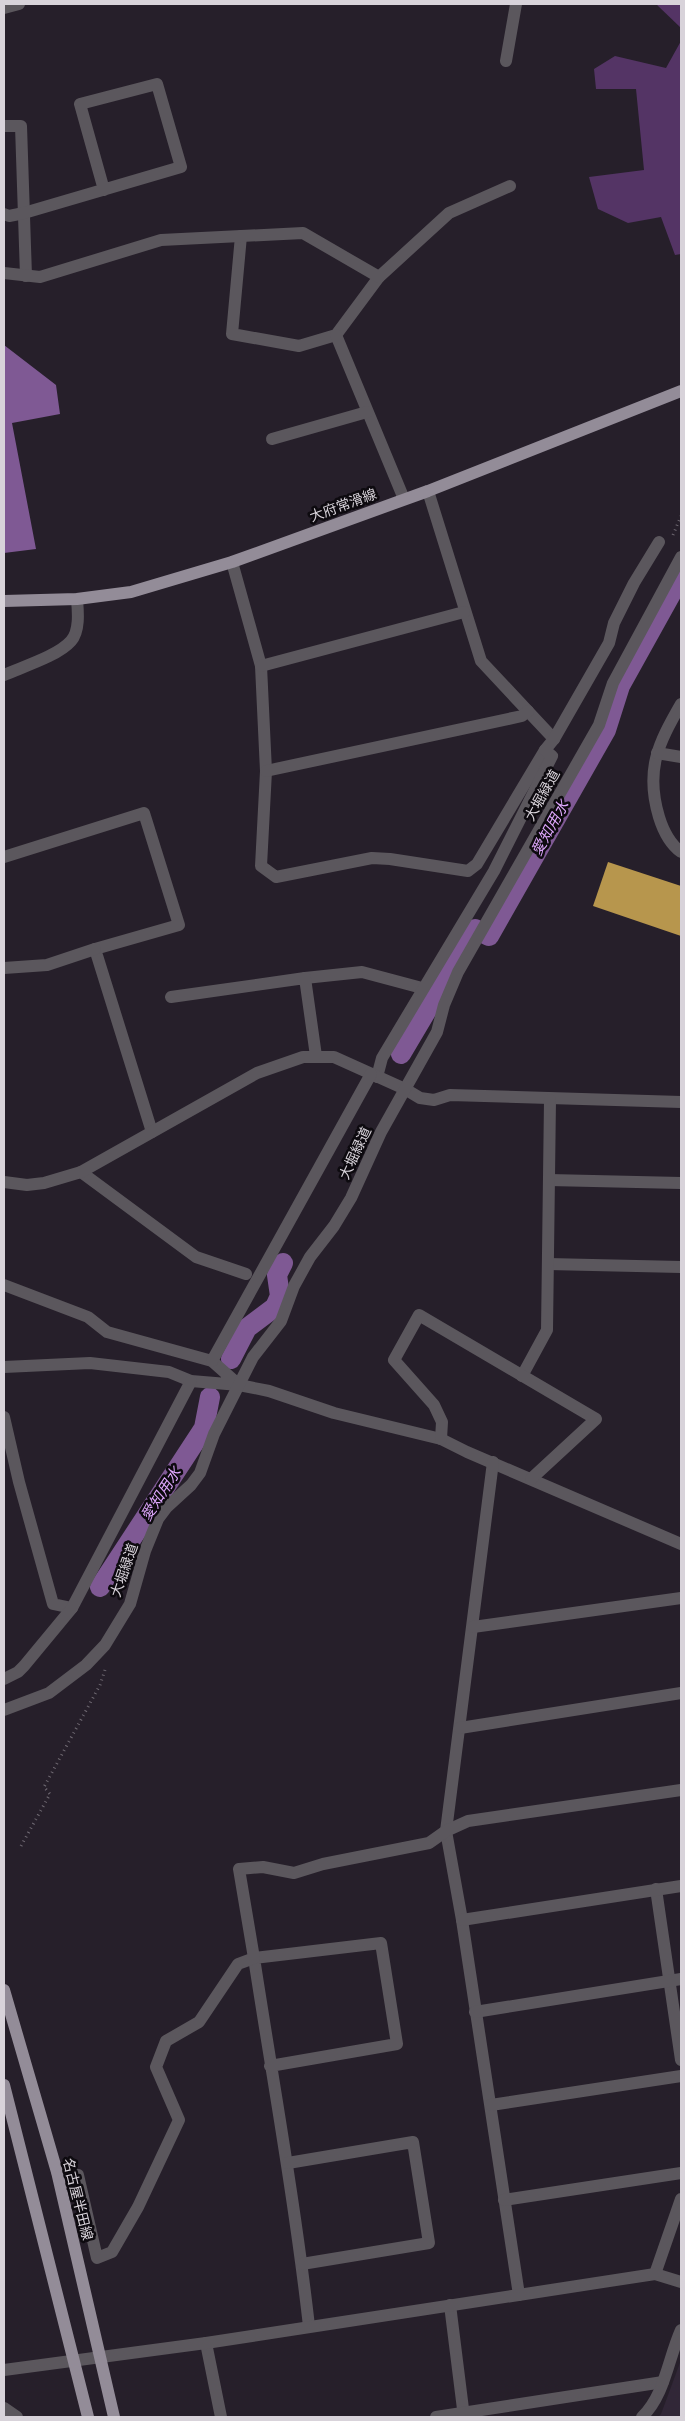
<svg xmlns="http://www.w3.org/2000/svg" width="685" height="2421" font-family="Mulish,'Noto Sans JP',sans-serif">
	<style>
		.built { fill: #312737 }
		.green { fill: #543465 }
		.water { fill: #7f5994 }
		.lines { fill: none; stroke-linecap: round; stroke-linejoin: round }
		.canal { stroke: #7f5994; stroke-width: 20 }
		.building { fill: #b7964d }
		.path { stroke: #6f6972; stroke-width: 3; stroke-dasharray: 1 4; stroke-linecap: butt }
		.minor { stroke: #5b575d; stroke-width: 12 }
		.major { stroke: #938c98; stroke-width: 12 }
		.labels { text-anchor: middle; stroke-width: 5; stroke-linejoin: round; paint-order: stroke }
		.street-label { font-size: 14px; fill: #d8d3da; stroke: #0d0a0f }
		.water-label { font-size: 15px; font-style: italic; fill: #dea7fc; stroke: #0d0a0f }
	</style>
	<rect width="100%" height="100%" fill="#261f2a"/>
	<polygon class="built" points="681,2360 681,2417 658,2417 661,2414"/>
	<g class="green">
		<polygon points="656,4 681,4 681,28"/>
		<polygon points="681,41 681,254 675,255 661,217 628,223 598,209 589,177 644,170 636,89 596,89 594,69 615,56 666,68"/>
	</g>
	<polygon class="water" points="4,345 56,385 60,414 12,423 36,549 4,553"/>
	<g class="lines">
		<g class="canal">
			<polyline points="401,1054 475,929 489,936 606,730 620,686 681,576"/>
			<polyline points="231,1359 247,1328 275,1307 280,1296 277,1275 283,1263"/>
			<polyline points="100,1587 204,1428 210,1397"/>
		</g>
	</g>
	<polygon class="building" points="608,862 681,886 681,936 593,906"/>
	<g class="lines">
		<g class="path">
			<polyline points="673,535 681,516"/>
			<polyline points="21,1846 50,1794 44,1787 100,1685 106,1667"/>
		</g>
		<g class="minor">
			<polyline points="4,8 19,4"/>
			<polyline points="506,61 516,4"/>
			<polyline points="4,126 21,126 26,276"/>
			<polyline points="4,214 9,216 24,213 181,167 157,84 80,104 104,190"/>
			<polyline points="241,236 232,334 299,346 336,335 379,277"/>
			<polyline points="4,273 40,277 161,240 303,233 379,277 449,213 510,186"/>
			<polyline points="336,335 404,499"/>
			<polyline points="272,439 367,412"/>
			<polyline points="428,491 481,661 554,739"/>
			<polyline points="232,562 261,666 266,771 261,866 276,877 372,858 390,859 468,871 477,864 545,750"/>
			<polyline points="261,666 464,612"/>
			<path d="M4,675C22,667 58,656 71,641C80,631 78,611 77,599"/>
			<path d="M681,704C658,744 645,770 659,817C663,830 670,844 681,852"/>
			<polyline points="657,753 681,757"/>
			<polyline points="266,771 522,716 528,711"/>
			<polyline points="4,857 144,813 179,925 95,949 152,1132"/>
			<polyline points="4,968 47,965 95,949"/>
			<polyline points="305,978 362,972 422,988"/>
			<polyline points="171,997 305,978 316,1056"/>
			<polyline points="377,1077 382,1058 494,871 552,756 545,750 554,739 609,643 614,623 634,583 659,542"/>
			<polyline points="81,1172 196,1257 246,1274"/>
			<polyline points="549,1180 681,1183"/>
			<polyline points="4,1182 27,1185 44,1183 81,1172 257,1073 303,1057 334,1057 405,1089 420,1098 434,1100 450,1095 681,1102"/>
			<polyline points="548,1264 681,1267"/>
			<polyline points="4,1285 88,1317 107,1332 212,1361 239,1385 191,1381 169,1372 90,1363 4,1367"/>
			<polyline points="212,1361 371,1074"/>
			<polyline points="522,1376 547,1330 550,1100"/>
			<polyline points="239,1385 269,1391 334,1413 441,1439 467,1452 681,1544"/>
			<polyline points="4,1417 19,1482 53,1604 72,1608"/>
			<polyline points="441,1439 442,1422 434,1405 394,1360 419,1315 596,1419 531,1479"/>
			<polyline points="493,1462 446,1831 462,1920 519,2295"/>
			<polyline points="473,1627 681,1598"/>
			<polyline points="4,1679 18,1672 24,1666 72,1608 191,1381"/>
			<polyline points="4,1710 49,1693 86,1665 105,1645 130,1604 145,1551 158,1519 167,1507 191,1485 200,1473 214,1434 253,1357 281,1321 294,1286 310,1257 334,1226 351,1198 381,1132 437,1032 444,1005 458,972 599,725 613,683 681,557"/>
			<polyline points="460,1728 681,1693"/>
			<polyline points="656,1889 681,2060"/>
			<polyline points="462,1920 681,1886"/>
			<polyline points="475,2012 681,1979"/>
			<path d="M270,2066L397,2044L381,1943L254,1958C273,2081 295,2203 309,2326"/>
			<polyline points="491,2105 681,2076"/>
			<polyline points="288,2163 413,2142 429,2243 302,2264"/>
			<polyline points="57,2172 78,2175 97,2258 112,2252 138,2207 179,2120 156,2067 166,2041 199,2022 238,1964 254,1958 239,1869 263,1867 294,1873 323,1864 429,1843 446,1831 468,1821 681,1790"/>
			<polyline points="504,2200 681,2173"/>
			<polyline points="655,2274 681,2199"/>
			<polyline points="450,2305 464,2417"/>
			<polyline points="206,2343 221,2417"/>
			<polyline points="4,2370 206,2343 655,2274 681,2282"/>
			<polyline points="4,2408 17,2417"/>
			<polyline points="436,2417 663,2382"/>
			<path d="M642,2417C665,2395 668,2359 681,2330"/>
		</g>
		<g class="major">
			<polyline points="4,601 77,599 131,592 232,562 428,491 681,391"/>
			<polyline points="4,1990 57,2172 114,2417"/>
			<polyline points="4,2085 88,2417"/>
		</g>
	</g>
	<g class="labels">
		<g class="street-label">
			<text transform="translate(343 505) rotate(-20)" y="5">大府常滑線</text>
			<text transform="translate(542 795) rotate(-61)" y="5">大堀緑道</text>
			<text transform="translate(355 1153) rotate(-65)" y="5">大堀緑道</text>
			<text transform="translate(124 1570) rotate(-71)" y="5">大堀緑道</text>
			<text transform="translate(78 2199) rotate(76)" y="5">名古屋半田線</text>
		</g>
		<g class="water-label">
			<text transform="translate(550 828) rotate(-61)" y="5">愛知用水</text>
			<text transform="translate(161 1494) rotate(-57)" y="5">愛知用水</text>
		</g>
	</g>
	<rect width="685" height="2421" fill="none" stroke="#d8d3da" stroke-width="10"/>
</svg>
